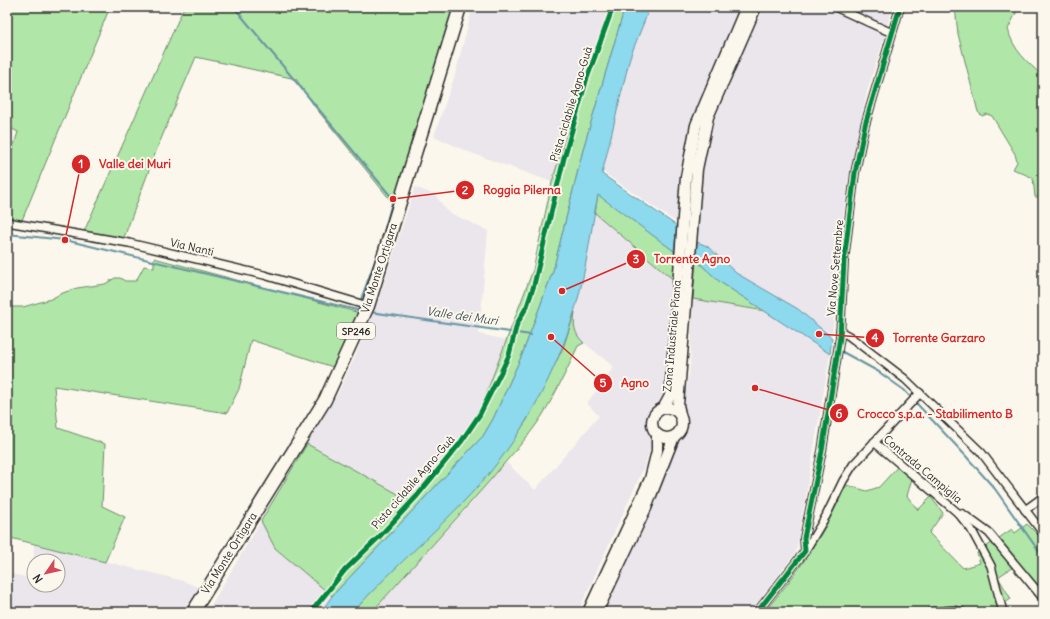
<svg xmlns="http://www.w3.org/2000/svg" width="1050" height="619" font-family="Delius,sans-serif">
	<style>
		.built { fill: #ebe5ec; fill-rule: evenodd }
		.green { fill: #b0e6a8; stroke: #6e886a }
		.water { fill: #8dd9ee; stroke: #6693a0 }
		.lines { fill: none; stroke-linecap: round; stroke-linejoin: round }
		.stream { stroke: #6693a0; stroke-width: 2 }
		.minor-casing { stroke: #2b2b2b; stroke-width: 10 }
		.secondary-casing { stroke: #2b2b2b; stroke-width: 13 }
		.primary-casing { stroke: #2b2b2b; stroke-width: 15 }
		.minor { stroke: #fbf7ec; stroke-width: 7 }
		.secondary { stroke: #fbf7ec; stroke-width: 10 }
		.primary { stroke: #fbf7ec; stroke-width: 12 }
		.cycleway-casing { stroke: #fbf7ec; stroke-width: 8 }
		.cycleway { stroke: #00873e; stroke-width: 5 }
		.labels { text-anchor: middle; stroke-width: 4; stroke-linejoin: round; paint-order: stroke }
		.shield { fill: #fbf7ec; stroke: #696865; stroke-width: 1 }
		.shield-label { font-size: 10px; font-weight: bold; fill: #2b2b2b }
		.street-label { font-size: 11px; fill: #2b2b2b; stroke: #fbf7ec }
		.water-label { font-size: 12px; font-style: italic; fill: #44565c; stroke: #fbf7ec }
		.leader { fill: none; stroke: #d62828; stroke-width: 1.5 }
		.callout-dot { fill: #d62828; stroke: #fbf7ec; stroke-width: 1.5 }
		.mark-label { font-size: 12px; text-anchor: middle; font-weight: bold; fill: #fff }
		.callout-label { font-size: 12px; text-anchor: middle; font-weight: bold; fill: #d62828; stroke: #fbf7ec; stroke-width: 4; stroke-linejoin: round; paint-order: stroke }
	</style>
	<rect width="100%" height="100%" fill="#fbf7ec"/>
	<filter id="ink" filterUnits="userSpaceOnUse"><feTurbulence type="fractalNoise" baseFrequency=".025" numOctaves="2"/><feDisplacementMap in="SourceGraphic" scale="8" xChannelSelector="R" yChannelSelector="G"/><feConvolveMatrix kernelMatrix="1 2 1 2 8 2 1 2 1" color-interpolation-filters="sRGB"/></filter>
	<g filter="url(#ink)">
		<g class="built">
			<polygon points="473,7 612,7 572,116 552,182 466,151 434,136 455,75"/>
			<polygon points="650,7 741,7 695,110 684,154 679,224 603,172 630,57"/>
			<polygon points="765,7 822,7 885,35 867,91 848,180 838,254 832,338 798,309 736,273 707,246 697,242 705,152 712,126 748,39"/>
			<polygon points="845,7 893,7 887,26"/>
			<polygon points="415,187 435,195 448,212 488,231 479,334 507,340 483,402 456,448 409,500 307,444 338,393 354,359 380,295"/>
			<polygon points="595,213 676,282 666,384 659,422 644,467 578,612 369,612 381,598 467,508 505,461 535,490 599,416 587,403 614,367 577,337 573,325"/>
			<polygon points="693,299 766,312 830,354 796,552 750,612 603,612 661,486 676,441 684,406 690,368"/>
			<polygon points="261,521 275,548 332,596 321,612 207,612"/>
			<path d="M34,544L180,580L203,589L189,612H7V573L34,579ZM34,561H58V585H34Z"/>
		</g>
		<g class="green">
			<polygon points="7,7 110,7 20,225 7,223 7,167 18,132 7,126"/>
			<polygon points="184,7 458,7 398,203 392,202 315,107 296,79 196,57 158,146 122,243 82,236"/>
			<polygon points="612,7 625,7 584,146 553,271 522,355 493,419 483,436 332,596 275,548 261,521 307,444 409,500 456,448 483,402 533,270 552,182 572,116"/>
			<path d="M955,7L968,8L976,12L980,7H1017L1016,13L1008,29C1012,49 1028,63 1043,76V112L1039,115L1043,129V197H1035L1033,178L1013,169L1017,162L1015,154L992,116L987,114L982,116L978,112L958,34Z"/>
			<polygon points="598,194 674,251 676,282 595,213"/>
			<polygon points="154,258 360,313 333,367 251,340 239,389 227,413 54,386 58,428 105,444 102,506 125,517 105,562 7,537 7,307 23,307 51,299 60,294 77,288 105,284 115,278 120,278 125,281 136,281 144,266 154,268"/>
			<polygon points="696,260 720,282 765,311 693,299"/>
			<path d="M575,312C573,325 574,334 584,343L578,346C567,370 556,393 542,416C528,438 509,457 492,478C453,523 412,567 372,612H353L374,589L487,476L527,420L563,348Z"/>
			<path d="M901,463L913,475L907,496L918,510L931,497L943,513L929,533L963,568L980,563L977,553L1012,529L1015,533L1027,524L1043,540V606L1013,567L998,577L1011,599L999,607L1004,612H764C799,572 825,533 846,485L867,491L879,487Z"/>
		</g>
		<g class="water">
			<path d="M625,7H650L630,57L602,174L677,226L674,251L598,195C590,234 586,274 574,313C558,368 524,433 486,477C445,525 395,565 353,612H321L332,596L483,436L493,419L522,355L553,271L584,146Z"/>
			<polygon points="697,242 707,246 736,273 798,309 832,338 830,354 720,282 696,260"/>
		</g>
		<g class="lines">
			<g class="stream">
				<polyline points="234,7 393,199 379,250 360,302"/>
				<polyline points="7,234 65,240 361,311"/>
				<polyline points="370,312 531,335"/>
				<polyline points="839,350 879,372 904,390 964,454 995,489 1043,557"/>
			</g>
			<g class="minor-casing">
				<g id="minor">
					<polyline points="835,7 892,33"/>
					<polyline points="7,222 129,243 264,275 368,306"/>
					<polyline points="840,331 849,336 905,379 981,452 1043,533"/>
					<polyline points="874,442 958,513 971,529 991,566 1003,612"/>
					<polyline points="1025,510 1043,497"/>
					<polyline points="958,513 963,514 989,533 1043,598"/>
					<polyline points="805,551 826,516 843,481 853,465 920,393"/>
					<polyline points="757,612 805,551 804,538 822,451 840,337 844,261 855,173 865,125 900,7"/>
					<polyline points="931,612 954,610 962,612"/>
				</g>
			</g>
			<g class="secondary-casing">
				<g id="secondary">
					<polyline points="664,407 670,396 686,177 696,125 746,7"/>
					<circle cx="667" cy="423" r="15"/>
					<polyline points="680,414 678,405 697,169 708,117 756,7"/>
					<polyline points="588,612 650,479 657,451 657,435"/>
					<polyline points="597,612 646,508 674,437"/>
				</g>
			</g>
			<g class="primary-casing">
				<polyline id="primary" points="193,612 325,400 368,306 460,7"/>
			</g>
			<use href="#minor" class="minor"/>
			<use href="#secondary" class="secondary"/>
			<use href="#primary" class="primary"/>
			<g class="cycleway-casing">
				<g id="cycleway">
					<polyline points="311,612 345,570 379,537 417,496 461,442 480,414 501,372 509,355 517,324 527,306 534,285 564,158 586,81 613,7"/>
					<polyline points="757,612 805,551 804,538 822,451 840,337 844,261 855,173 865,125 900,7"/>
				</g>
			</g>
			<use href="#cycleway" class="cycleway"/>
		</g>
	</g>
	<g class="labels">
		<rect class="shield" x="337" y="323" width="38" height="16" rx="3"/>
		<g class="shield-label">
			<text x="356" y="335">SP246</text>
		</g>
		<g class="street-label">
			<text transform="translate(571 104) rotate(-73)" y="4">Pista ciclabile Agno-Guà</text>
			<text transform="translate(192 247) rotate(13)" y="4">Via Nanti</text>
			<text transform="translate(379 268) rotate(-72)" y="4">Via Monte Ortigara</text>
			<text transform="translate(835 268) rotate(-85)" y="4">Via Nove Settembre</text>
			<text transform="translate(672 336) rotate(-85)" y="4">Zona Industriale Piana</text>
			<text transform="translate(923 469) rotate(40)" y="4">Contrada Campiglia</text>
			<text transform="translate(413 482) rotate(-49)" y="4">Pista ciclabile Agno-Guà</text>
			<text transform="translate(229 553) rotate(-58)" y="4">Via Monte Ortigara</text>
		</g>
		<g class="water-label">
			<text transform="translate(462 316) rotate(8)" y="4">Valle dei Muri</text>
		</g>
	</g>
	<path class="leader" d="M65 240L81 164M393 199L465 190M562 291L636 259M819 334L875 338M551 337L603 383M755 388L839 413"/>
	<g class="callout-dot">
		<circle cx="65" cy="240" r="4"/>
		<circle cx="393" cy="199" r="4"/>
		<circle cx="562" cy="291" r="4"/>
		<circle cx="819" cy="334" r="4"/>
		<circle cx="551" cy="337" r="4"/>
		<circle cx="755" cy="388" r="4"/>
		<circle cx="81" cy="164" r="10"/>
		<circle cx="465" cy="190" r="10"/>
		<circle cx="636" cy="259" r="10"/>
		<circle cx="875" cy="338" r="10"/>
		<circle cx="603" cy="383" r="10"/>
		<circle cx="839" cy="413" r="10"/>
	</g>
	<g class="mark-label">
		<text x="81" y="168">1</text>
		<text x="465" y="194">2</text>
		<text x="636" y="263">3</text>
		<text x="875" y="342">4</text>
		<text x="603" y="387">5</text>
		<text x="839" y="418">6</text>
	</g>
	<g class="callout-label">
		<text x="135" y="168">Valle dei Muri</text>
		<text x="522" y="194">Roggia Pilerna</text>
		<text x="692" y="263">Torrente Agno</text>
		<text x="939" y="342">Torrente Garzaro</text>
		<text x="635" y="387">Agno</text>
		<text x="935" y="418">Crocco s.p.a. - Stabilimento B</text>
	</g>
	<rect width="1050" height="619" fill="none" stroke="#fbf7ec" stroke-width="24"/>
	<rect x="12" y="12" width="1026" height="595" fill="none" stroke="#2b2b2b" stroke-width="1.5" filter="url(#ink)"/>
	<g transform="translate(46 573) rotate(236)"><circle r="19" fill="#fbf7ec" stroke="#a8a59f"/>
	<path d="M0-3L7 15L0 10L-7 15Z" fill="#d1495b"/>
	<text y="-6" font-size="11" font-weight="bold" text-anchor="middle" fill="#2b2b2b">N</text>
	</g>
</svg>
